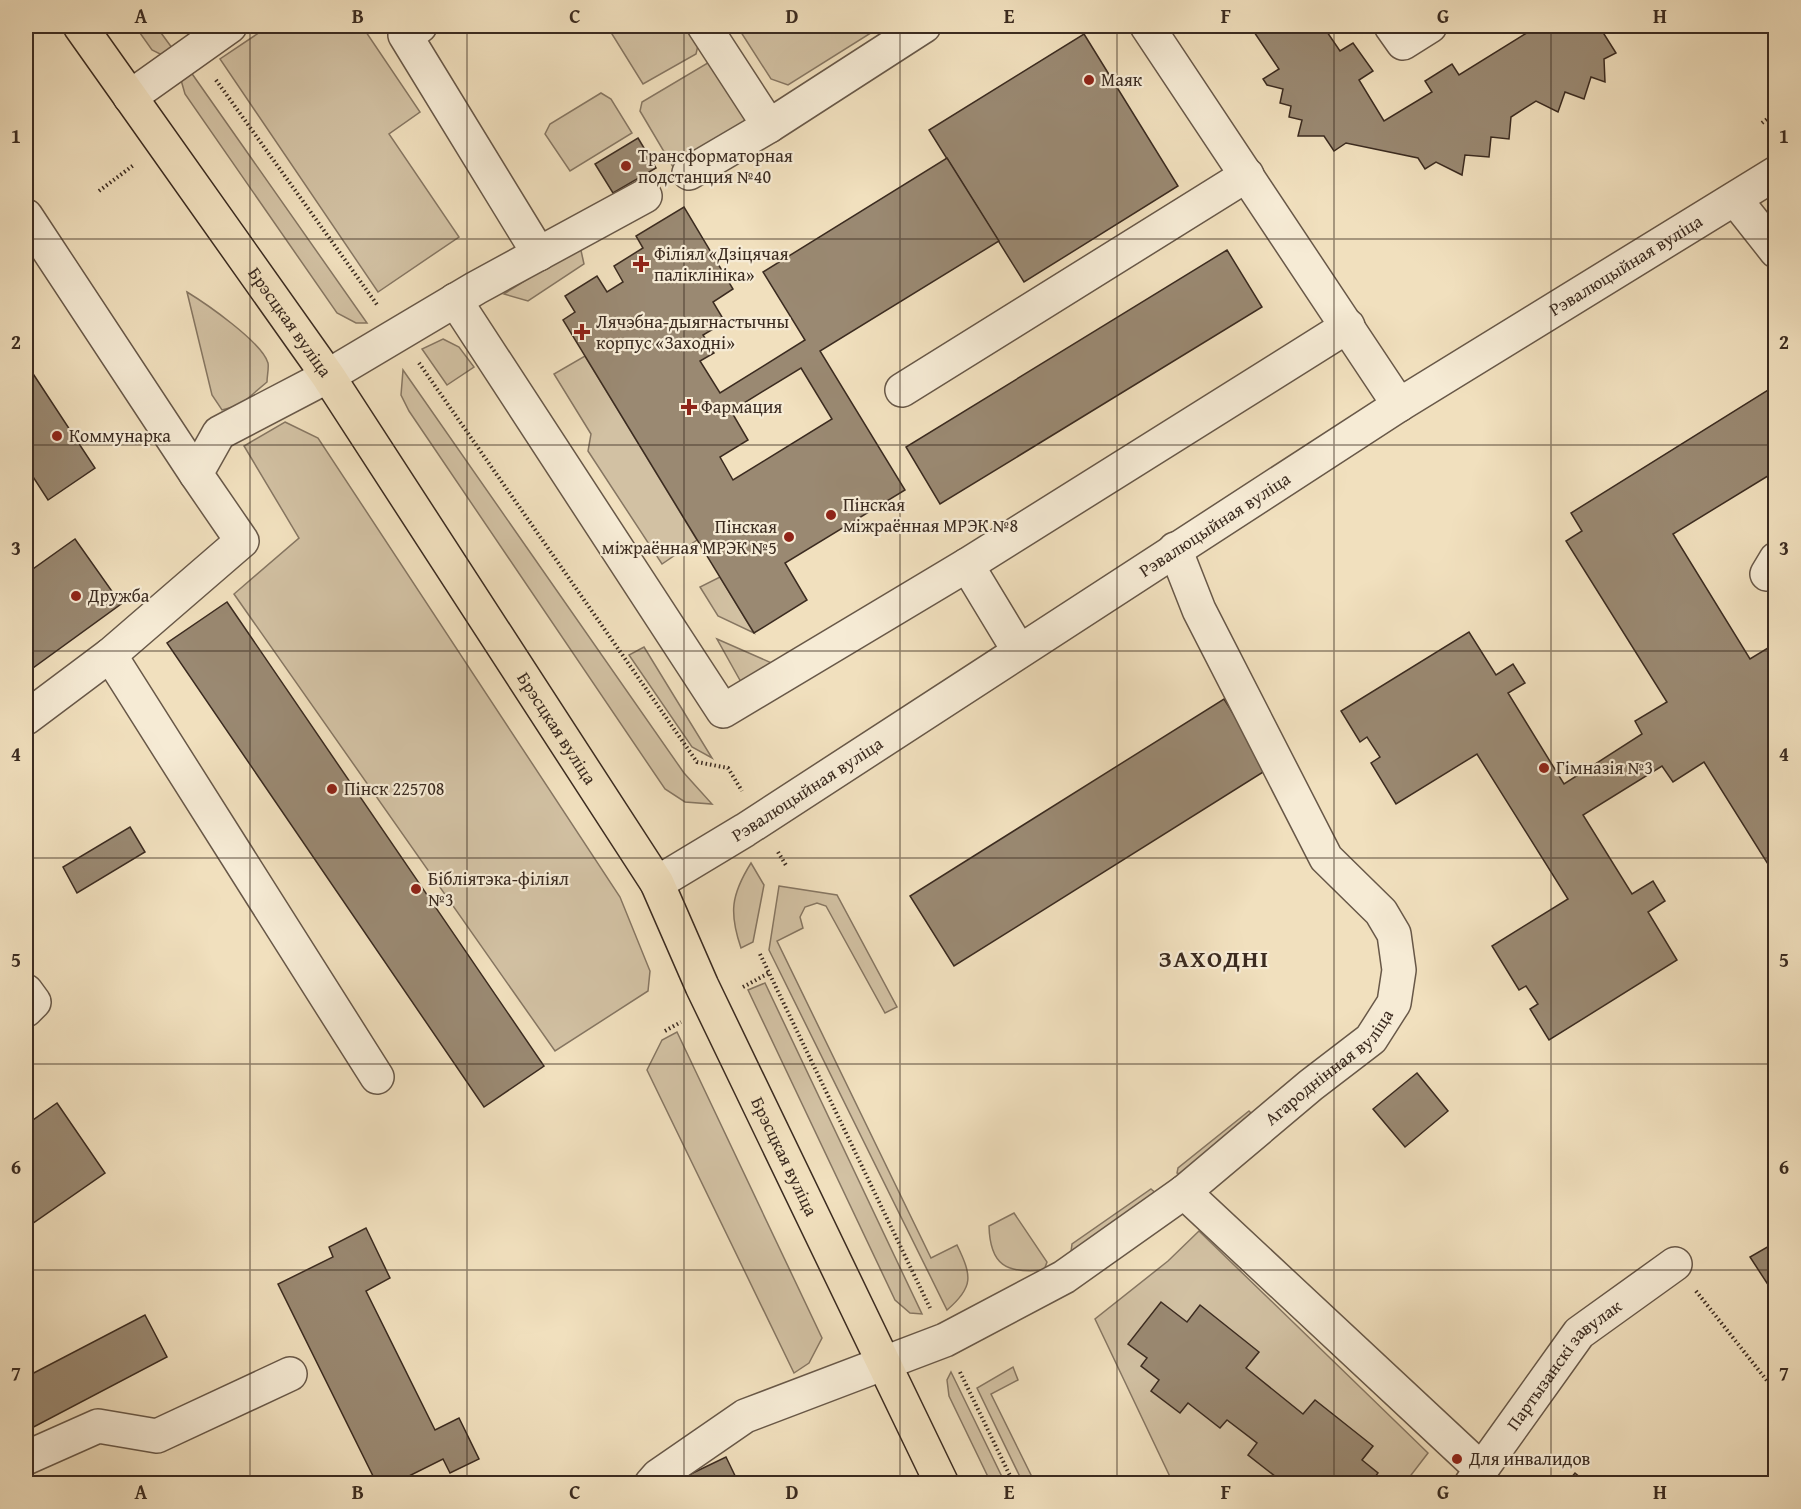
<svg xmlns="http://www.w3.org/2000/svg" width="1801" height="1509" font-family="'Gentium Book Plus',serif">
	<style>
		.green { fill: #d2c1a3; stroke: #867662; stroke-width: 1.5 }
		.building { fill: #9a8972; stroke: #3b2b20; stroke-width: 1.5; fill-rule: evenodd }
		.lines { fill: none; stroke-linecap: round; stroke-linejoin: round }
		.minor-casing { stroke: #685848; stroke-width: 36 }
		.major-casing { stroke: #3b2b20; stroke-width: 36 }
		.path { stroke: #3b2b20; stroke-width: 4; stroke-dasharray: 1.5 3; stroke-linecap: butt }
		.minor { stroke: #f6ebd5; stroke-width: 33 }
		.major { stroke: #f1e0be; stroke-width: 33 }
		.grid { fill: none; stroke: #3b2b20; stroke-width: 1.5; stroke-opacity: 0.55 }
		.poi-dot { fill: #8f2418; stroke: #f6ebd5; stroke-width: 2 }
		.labels { text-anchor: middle; stroke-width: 4.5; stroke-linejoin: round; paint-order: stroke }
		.poi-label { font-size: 18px; fill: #3b2b20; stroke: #f6ebd5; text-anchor: start }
		.street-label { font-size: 18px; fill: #3b2b20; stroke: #f6ebd5 }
		.district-label { font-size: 24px; font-weight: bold; letter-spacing: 1.5px; fill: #3b2b20; stroke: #f6ebd5 }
		.neatline { fill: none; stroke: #3b2b20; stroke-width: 2 }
		.grid-label { font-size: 20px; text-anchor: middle; font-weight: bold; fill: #3b2b20 }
	</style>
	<rect width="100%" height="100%" fill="#f1e0be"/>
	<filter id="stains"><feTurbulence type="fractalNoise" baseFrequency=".00333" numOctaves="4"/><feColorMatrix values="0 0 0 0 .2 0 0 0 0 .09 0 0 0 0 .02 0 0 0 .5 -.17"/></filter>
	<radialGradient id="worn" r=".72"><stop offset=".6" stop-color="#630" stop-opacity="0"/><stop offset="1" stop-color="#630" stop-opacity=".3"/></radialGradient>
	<g class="green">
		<polygon points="135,26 156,26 175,52 164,56 152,50"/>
		<polygon points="269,26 362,26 420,112 389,134 459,237 378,292 220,59"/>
		<polygon points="607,26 690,26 699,41 696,54 643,84"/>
		<polygon points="737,26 882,26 788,85 771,79"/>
		<polygon points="711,61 746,121 676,172 640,111 642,102"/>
		<polygon points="188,68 367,323 356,323 337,313 185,94 181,80"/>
		<polygon points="601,93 611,99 632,133 570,171 545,134 550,124"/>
		<polygon points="580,246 584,264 528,301 504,294"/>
		<path d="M187,292C205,303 262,342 268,363C269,368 267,376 267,382L240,405L222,410L212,395Z"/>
		<polygon points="443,339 459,347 474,367 447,385 422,349"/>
		<polygon points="585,356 697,540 662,564 588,451 591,434 554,374"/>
		<polygon points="403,370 684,773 712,804 685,802 665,789 409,411 401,395"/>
		<polygon points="285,422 318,438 620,897 650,971 648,991 555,1051 234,594 299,538 244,446"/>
		<polygon points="720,577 754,633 718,616 700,587"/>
		<polygon points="717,639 774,664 741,682"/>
		<polygon points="644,647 712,758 692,747 629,655"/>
		<path d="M751,863L764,885L753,942L741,948C729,913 731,895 751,863Z"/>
		<path d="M779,886L837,895L897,1007L885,1013L826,906L817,903L805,907L800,917L803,928L777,941L931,1258L957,1245C972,1276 974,1287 947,1310L769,950Z"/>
		<polygon points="765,983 922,1314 910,1313 895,1300 748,990"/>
		<polygon points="677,1032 822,1338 809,1363 794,1373 647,1070 662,1040"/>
		<polygon points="1249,1111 1253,1115 1183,1175 1177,1173 1178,1168"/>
		<polygon points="1151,1189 1158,1195 1074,1256 1071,1252 1072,1244"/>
		<path d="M1014,1213L1047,1262L1044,1270C1006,1274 990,1265 989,1226Z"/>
		<polygon points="1199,1231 1428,1453 1405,1483 1173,1483 1095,1319 1168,1261"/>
		<polygon points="1013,1367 1018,1380 991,1394 1035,1483 1023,1483 977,1388"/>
		<polygon points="951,1372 1005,1483 991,1483 949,1396 947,1380"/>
	</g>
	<g class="building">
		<polygon points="1250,26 1323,26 1340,51 1353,43 1373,71 1359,80 1384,121 1432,92 1425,81 1452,64 1459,75 1530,31 1527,26 1599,26 1616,53 1604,59 1605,82 1591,77 1584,99 1565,92 1558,112 1536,101 1511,117 1509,139 1491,137 1489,157 1465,155 1462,175 1436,162 1425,169 1418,158 1346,143 1334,151 1324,136 1298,136 1302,120 1289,117 1291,106 1280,103 1283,89 1267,85 1263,79 1279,69"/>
		<polygon points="1084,34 1178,186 1024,282 929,130"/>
		<polygon points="638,138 656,168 613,193 595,164"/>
		<path d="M947,158L999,241L820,351L905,490L785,563L807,600L754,633L563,320L575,312L565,296L597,276L607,292L623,282L614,266L643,248L636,236L684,207L733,289L713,302L725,322L703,335L714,353L700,361L720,393L805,340L763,272ZM801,368L832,419L733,480L720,457L748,440L731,411Z"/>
		<polygon points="1227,250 1262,307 940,504 906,447"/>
		<polygon points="26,363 95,468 48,500 26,466"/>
		<polygon points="1776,385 1776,471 1673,534 1750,659 1776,643 1776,692 1772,694 1776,699 1776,877 1704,762 1673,782 1662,766 1583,815 1632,894 1653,881 1665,901 1648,912 1677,960 1549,1040 1530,1009 1538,1004 1526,986 1519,990 1492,946 1568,899 1477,754 1396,804 1371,763 1380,757 1367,737 1360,742 1341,711 1469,632 1496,675 1513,664 1525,683 1508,693 1564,784 1642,734 1635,721 1667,702 1566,541 1582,531 1571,513"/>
		<polygon points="75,539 121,604 26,673 26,574"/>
		<polygon points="227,602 544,1066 484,1107 167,643"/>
		<polygon points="1224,699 1268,769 954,966 910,896"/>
		<polygon points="130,827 145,852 77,893 63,867"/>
		<polygon points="1417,1073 1448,1111 1405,1147 1373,1109"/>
		<polygon points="57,1103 105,1173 26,1228 26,1125"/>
		<polygon points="366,1228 390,1278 366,1291 435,1430 459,1418 479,1459 450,1473 443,1459 393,1484 377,1484 278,1284 333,1257 329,1247"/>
		<polygon points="1776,1242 1776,1297 1750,1257"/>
		<polygon points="1161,1302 1187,1322 1200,1305 1259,1352 1246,1368 1303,1414 1315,1400 1373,1446 1362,1460 1378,1473 1370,1484 1271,1484 1276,1477 1248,1455 1257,1443 1227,1420 1220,1428 1188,1403 1180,1413 1151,1391 1159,1380 1141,1366 1147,1358 1128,1344"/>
		<polygon points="145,1315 167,1357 26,1431 26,1377"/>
		<polygon points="726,1457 739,1484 670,1484"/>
		<polygon points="1575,1473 1588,1484 1566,1484"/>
	</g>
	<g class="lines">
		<g class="minor-casing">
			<g id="minor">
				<polyline points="420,26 405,35 539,254"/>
				<polyline points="704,26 769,126"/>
				<polyline points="1147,26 1399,405"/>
				<polyline points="1391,26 1403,43 1430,26"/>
				<polyline points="130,97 230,26"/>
				<polyline points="689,173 769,126 924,26"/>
				<polyline points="1735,199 1776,251"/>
				<polyline points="26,216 196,474"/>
				<polyline points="455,300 723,711 967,565 1019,651"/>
				<polyline points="902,390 1247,175"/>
				<polyline points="967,565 1348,326"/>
				<polyline points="1767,574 1776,559"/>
				<polyline points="26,718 110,655"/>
				<path id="s1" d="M657,883L745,830L1399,405L1776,173"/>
				<polyline points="26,991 34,1002 26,1010"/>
				<polyline points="377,1077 110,655 242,541 196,474 219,433 328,376 476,288 645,196"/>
				<polyline points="1184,1192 1481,1469"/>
				<polyline points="26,1458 98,1426 157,1436 290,1374"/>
				<path id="s2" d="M651,1484L658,1476L745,1416L945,1340L1064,1277L1184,1192L1311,1085L1371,1039L1394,1003L1399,970L1394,934L1381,912L1326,858L1199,610L1175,549"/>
				<path id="s3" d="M1471,1484L1579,1333L1675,1264"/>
			</g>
		</g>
		<g class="major-casing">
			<g id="major">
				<path id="s4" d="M80,26L328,376L657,883L702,986L942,1484"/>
			</g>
		</g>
		<g class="path">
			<polyline points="216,80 378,306"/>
			<polyline points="1762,123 1776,112"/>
			<polyline points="99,191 135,164"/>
			<polyline points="419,363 697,762 728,768 742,791"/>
			<polyline points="778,852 787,867"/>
			<polyline points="760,954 930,1308"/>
			<polyline points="743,987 769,973"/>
			<polyline points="665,1031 681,1022"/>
			<polyline points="1696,1291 1776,1392"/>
			<polyline points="960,1372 1014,1484"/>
		</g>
		<use href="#minor" class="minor"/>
		<use href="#major" class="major"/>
	</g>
	<path class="grid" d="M250,26V1484M467,26V1484M684,26V1484M900,26V1484M1117,26V1484M1334,26V1484M1551,26V1484M26,239H1776M26,445H1776M26,651H1776M26,858H1776M26,1064H1776M26,1270H1776"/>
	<g class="poi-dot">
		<circle cx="1089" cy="80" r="6"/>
		<circle cx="626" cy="166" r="6"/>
		<path d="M638 255h6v6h6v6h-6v6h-6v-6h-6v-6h6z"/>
		<path d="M579 323h6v6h6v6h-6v6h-6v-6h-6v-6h6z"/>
		<path d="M686 398h6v6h6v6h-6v6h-6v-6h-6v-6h6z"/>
		<circle cx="57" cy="436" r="6"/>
		<circle cx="831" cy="515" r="6"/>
		<circle cx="789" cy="537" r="6"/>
		<circle cx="76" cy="596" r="6"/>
		<circle cx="1544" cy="768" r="6"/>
		<circle cx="332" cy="789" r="6"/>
		<circle cx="416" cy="889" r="6"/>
		<circle cx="1457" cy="1459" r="6"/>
	</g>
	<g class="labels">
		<g class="poi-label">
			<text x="1101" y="86">Маяк</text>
			<text x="638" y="162">Трансформаторная<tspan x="638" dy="21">подстанция №40</tspan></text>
			<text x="654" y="260">Філіял «Дзіцячая<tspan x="654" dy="21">паліклініка»</tspan></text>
			<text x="596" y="328">Лячэбна-дыягнастычны<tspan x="596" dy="21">корпус «Заходні»</tspan></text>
			<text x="701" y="413">Фармация</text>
			<text x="69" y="442">Коммунарка</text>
			<text x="843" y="511">Пінская<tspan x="843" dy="21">міжраённая МРЭК №8</tspan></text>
			<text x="777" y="533" text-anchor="end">Пінская<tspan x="777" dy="21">міжраённая МРЭК №5</tspan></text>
			<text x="88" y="602">Дружба</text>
			<text x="1556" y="774">Гімназія №3</text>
			<text x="344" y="795">Пінск 225708</text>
			<text x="428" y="885">Бібліятэка-філіял<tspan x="428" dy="21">№3</tspan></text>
			<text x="1469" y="1465">Для инвалидов</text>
		</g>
		<g class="street-label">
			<text dy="6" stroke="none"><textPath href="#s1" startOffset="1149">Рэвалюцыйная вуліца</textPath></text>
			<text dy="6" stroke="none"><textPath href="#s4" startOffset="363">Брэсцкая вуліца</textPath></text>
			<text dy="6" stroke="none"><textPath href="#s1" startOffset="663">Рэвалюцыйная вуліца</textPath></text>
			<text dy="6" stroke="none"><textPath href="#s4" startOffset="849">Брэсцкая вуліца</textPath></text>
			<text dy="6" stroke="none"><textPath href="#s1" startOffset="177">Рэвалюцыйная вуліца</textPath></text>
			<text dy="6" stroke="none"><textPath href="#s2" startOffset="804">Агароднінная вуліца</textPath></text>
			<text dy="6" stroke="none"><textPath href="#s4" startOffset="1335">Брэсцкая вуліца</textPath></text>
			<text dy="6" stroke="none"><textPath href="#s3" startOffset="152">Партызанскі завулак</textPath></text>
		</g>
		<g class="district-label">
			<text x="1214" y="967">ЗАХОДНІ</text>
		</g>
	</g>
	<rect width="1801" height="1509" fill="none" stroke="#f1e0be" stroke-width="66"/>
	<rect x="33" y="33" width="1735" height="1443" class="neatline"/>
	<g class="grid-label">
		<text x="141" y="23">A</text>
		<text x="358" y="23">B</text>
		<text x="575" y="23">C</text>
		<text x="792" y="23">D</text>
		<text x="1009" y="23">E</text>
		<text x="1226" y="23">F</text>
		<text x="1443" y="23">G</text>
		<text x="1660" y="23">H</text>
		<text x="16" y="143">1</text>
		<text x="1784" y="143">1</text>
		<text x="16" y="349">2</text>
		<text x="1784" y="349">2</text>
		<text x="16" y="555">3</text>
		<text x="1784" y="555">3</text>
		<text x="16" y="761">4</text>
		<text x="1784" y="761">4</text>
		<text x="16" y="967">5</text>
		<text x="1784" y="967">5</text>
		<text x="16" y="1174">6</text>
		<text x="1784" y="1174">6</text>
		<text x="16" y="1380">7</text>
		<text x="1784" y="1380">7</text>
		<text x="141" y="1499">A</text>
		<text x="358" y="1499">B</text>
		<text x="575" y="1499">C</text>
		<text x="792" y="1499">D</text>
		<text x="1009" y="1499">E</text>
		<text x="1226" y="1499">F</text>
		<text x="1443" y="1499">G</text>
		<text x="1660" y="1499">H</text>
	</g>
	<rect width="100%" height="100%" filter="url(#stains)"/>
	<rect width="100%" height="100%" fill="url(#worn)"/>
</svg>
